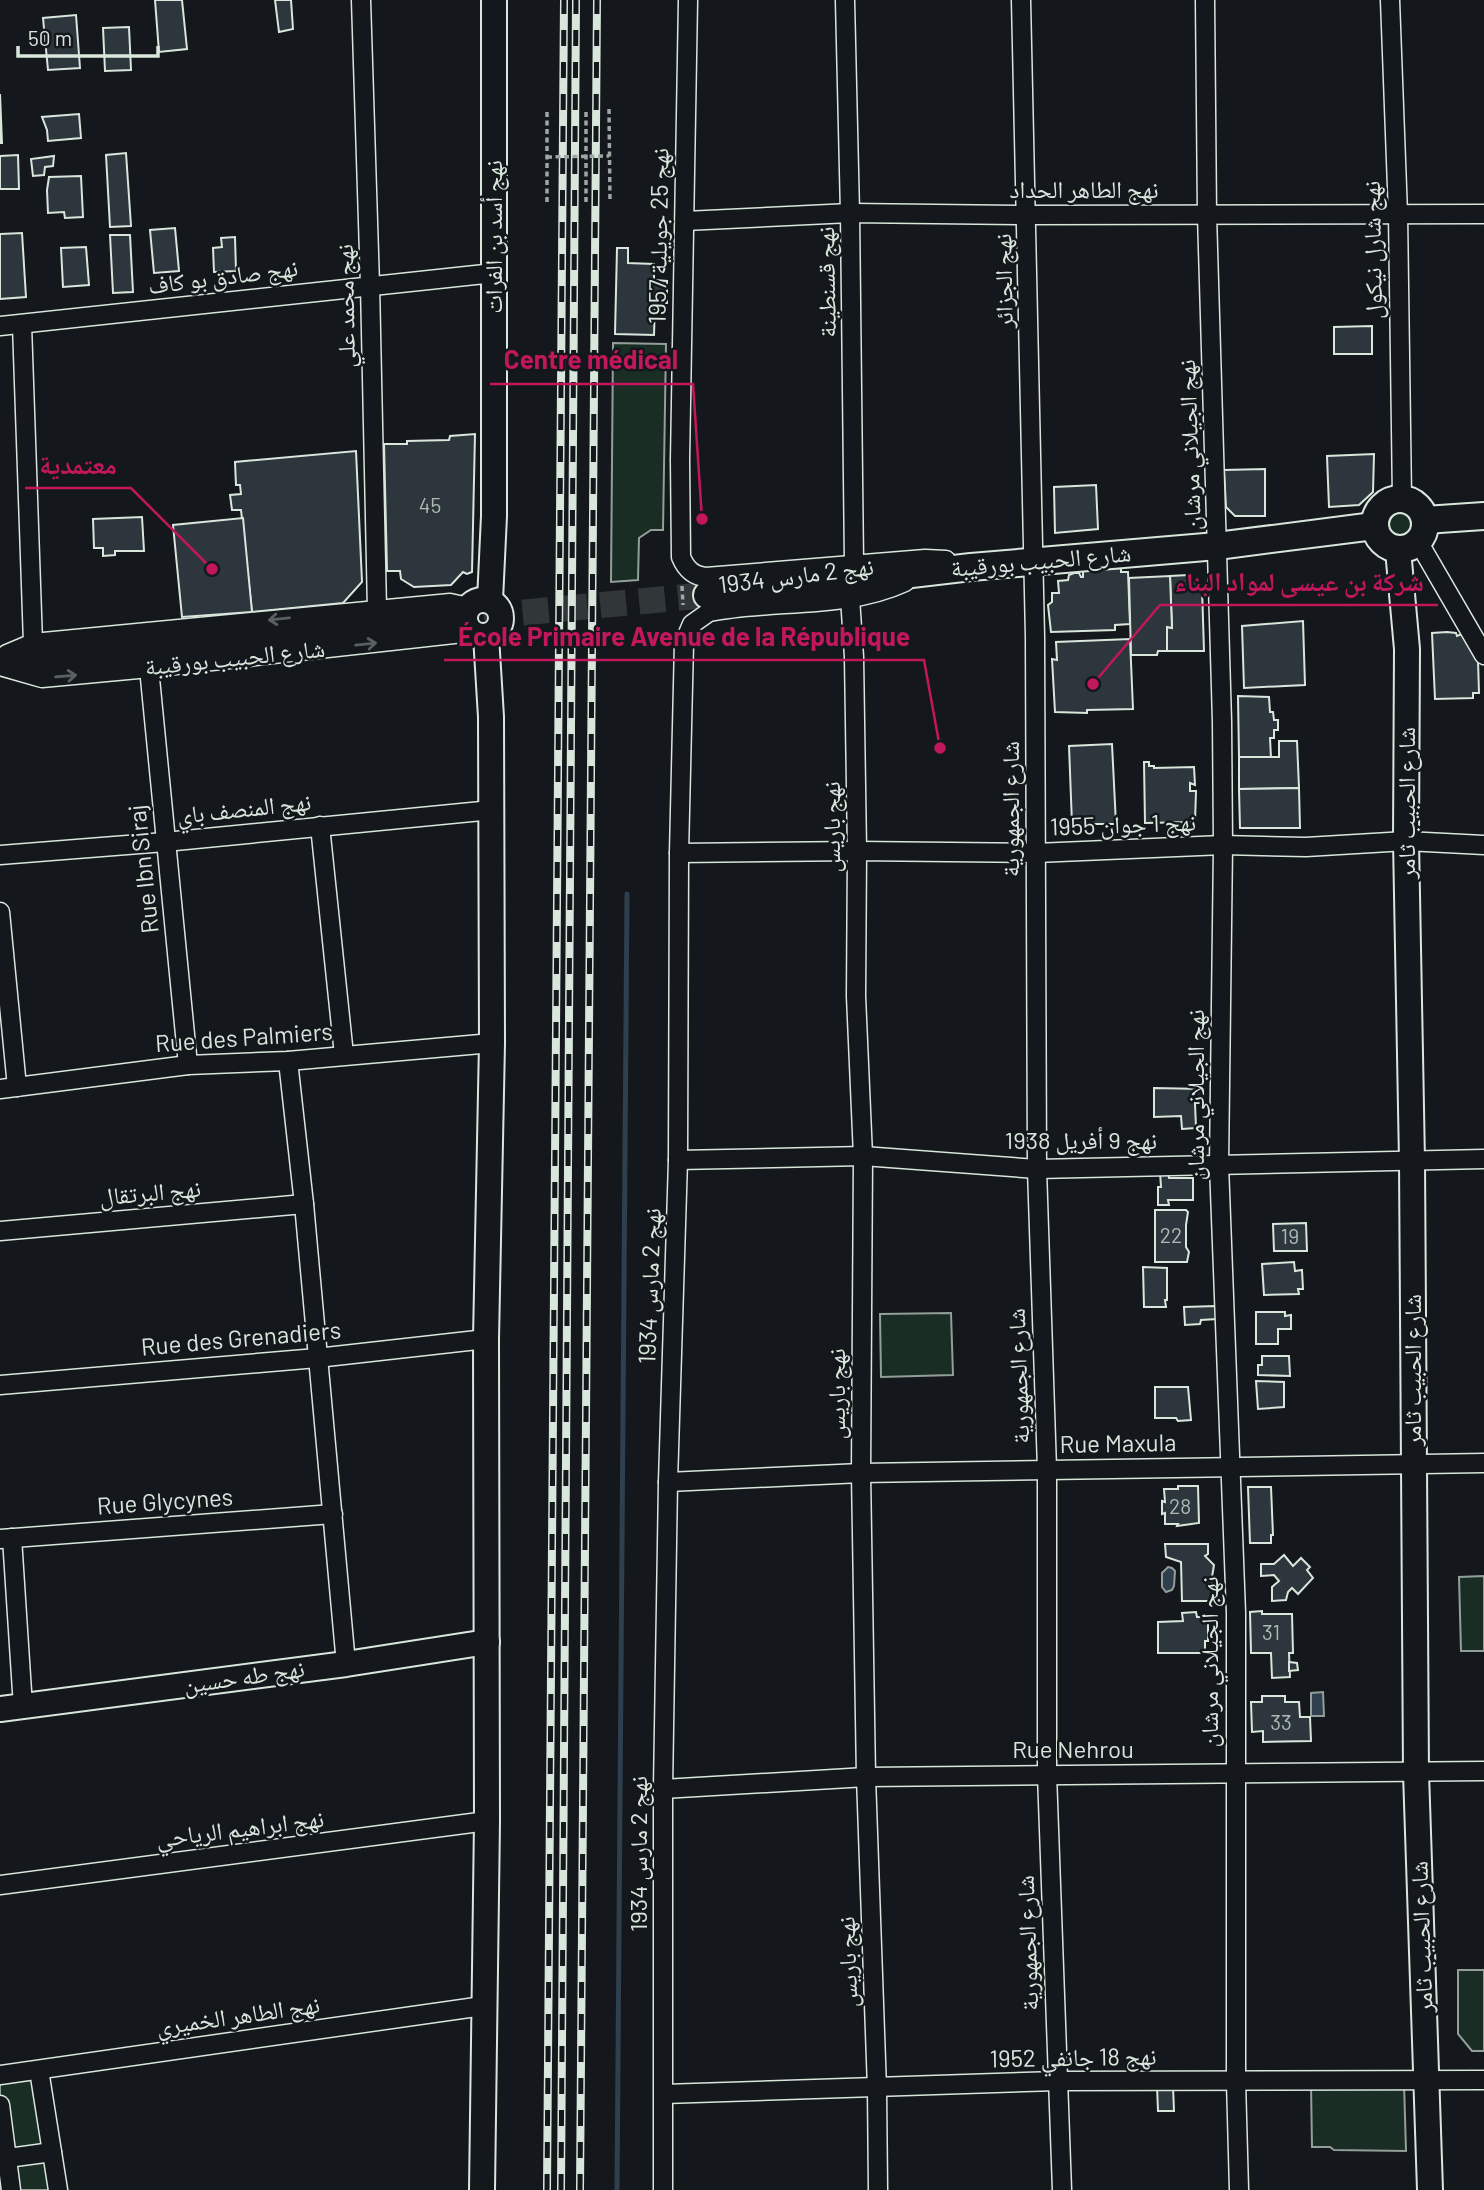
<svg xmlns="http://www.w3.org/2000/svg" width="1484" height="2190" font-family="Barlow,'Noto Naskh Arabic',sans-serif">
	<style>
		.green { fill: #1a2d24; stroke: #939e99; stroke-width: 2 }
		.water { fill: #2f3f4d; stroke: #939e99; stroke-width: 2 }
		.lines { fill: none; stroke-linecap: round; stroke-linejoin: round }
		.stream { stroke: #2f3f4d; stroke-width: 5 }
		.building { fill: #2c363c; stroke: #d8e6dc; stroke-width: 2 }
		.primary-tunnel { stroke: #313739; stroke-width: 26; stroke-dasharray: 26 13; stroke-linecap: butt }
		.street-casing { stroke: #d8e6dc; stroke-width: 21 }
		.secondary-casing { stroke: #d8e6dc; stroke-width: 28 }
		.primary-casing { stroke: #d8e6dc; stroke-width: 30 }
		.path { stroke: #9da8a2; stroke-width: 3.5; stroke-dasharray: 5 3.5; stroke-linecap: butt }
		.street { stroke: #14181c; stroke-width: 18 }
		.secondary { stroke: #14181c; stroke-width: 24 }
		.primary { stroke: #14181c; stroke-width: 26 }
		.rail-casing { stroke: #d8e6dc; stroke-width: 8 }
		.rail { stroke: #14181c; stroke-width: 5; stroke-dasharray: 16; stroke-linecap: butt }
		.path-bridge { stroke: #9da8a2; stroke-width: 3.5; stroke-dasharray: 5 3.5; stroke-linecap: butt }
		.oneway { stroke: #59605f }
		.labels { text-anchor: middle; stroke-width: 5; stroke-linejoin: round; paint-order: stroke }
		.number-label { font-size: 21px; fill: #adbab4 }
		.street-label { font-size: 24px; fill: #d8e6dc; stroke: #14181c }
		.leader { fill: none; stroke: #c2185b; stroke-width: 2.5 }
		.callout-dot { fill: #c2185b; stroke: #14181c; stroke-width: 2.5 }
		.callout-label { font-size: 26px; text-anchor: middle; font-weight: bold; fill: #c2185b; stroke: #14181c; stroke-width: 5; stroke-linejoin: round; paint-order: stroke }
	</style>
	<rect width="100%" height="100%" fill="#14181c"/>
	<g class="green">
		<polygon points="613,343 666,344 663,530 651,530 639,538 638,580 611,582"/>
		<circle cx="1402" cy="525" r="13"/>
		<polygon points="951,1313 953,1375 881,1377 880,1314"/>
		<polygon points="1484,1576 1484,1651 1461,1651 1459,1577"/>
		<polygon points="1458,1970 1484,1970 1484,2051 1472,2051 1458,2034"/>
		<polygon points="33,2079 50,2190 0,2190 0,2083"/>
		<polygon points="1404,2083 1406,2151 1334,2150 1330,2147 1312,2147 1311,2084"/>
	</g>
	<g class="water">
		<polygon points="1168,1567 1172,1568 1175,1571 1174,1586 1172,1590 1166,1592 1162,1587 1162,1573"/>
		<polygon points="1323,1692 1324,1716 1311,1716 1311,1693"/>
	</g>
	<g class="lines">
		<polyline class="stream" points="617,2190 627,894"/>
	</g>
	<g class="building">
		<polygon points="155,0 182,0 187,49 159,52"/>
		<polygon points="275,0 291,0 293,29 279,32"/>
		<polygon points="76,15 80,68 48,70 43,18"/>
		<polygon points="129,27 131,70 105,71 103,28"/>
		<polygon points="0,94 2,143 0,143"/>
		<polygon points="79,114 81,138 48,141 47,130 42,117"/>
		<polygon points="126,153 131,226 110,227 106,155"/>
		<polygon points="18,155 19,189 0,189 0,156"/>
		<polygon points="54,156 53,166 45,167 44,175 33,176 31,159"/>
		<polygon points="81,176 83,217 65,218 64,212 48,213 47,190 49,177"/>
		<polygon points="175,228 179,271 154,273 150,230"/>
		<polygon points="22,233 26,297 0,299 0,234"/>
		<polygon points="110,235 130,235 133,292 113,293"/>
		<polygon points="235,237 236,271 214,272 213,248 222,247 221,238"/>
		<polygon points="86,247 89,285 63,287 61,248"/>
		<polygon points="617,248 628,248 628,263 654,264 654,280 667,281 667,303 655,303 654,335 615,334"/>
		<polygon points="1372,326 1372,354 1334,354 1334,327"/>
		<polygon points="475,434 472,572 467,574 463,572 451,585 414,587 401,579 400,571 387,571 384,444 407,444 407,441 449,440 450,436"/>
		<polygon points="356,451 362,582 343,603 252,612 241,510 232,510 230,495 241,494 240,485 236,485 235,462"/>
		<polygon points="1374,454 1373,492 1359,505 1329,507 1327,456"/>
		<polygon points="1265,469 1265,516 1235,516 1226,507 1224,470"/>
		<polygon points="1096,485 1098,529 1055,533 1054,487"/>
		<polygon points="142,517 144,551 115,551 115,555 103,556 103,548 94,548 93,519"/>
		<polygon points="243,518 252,612 182,617 173,525"/>
		<polygon points="1121,568 1121,572 1128,572 1130,624 1115,625 1115,630 1051,632 1048,605 1052,602 1052,593 1059,593 1058,581 1068,580 1069,575 1074,573 1079,573 1081,577 1083,577 1083,571"/>
		<polygon points="1188,575 1202,588 1204,651 1167,651 1167,627 1172,628 1170,576"/>
		<polygon points="1170,576 1172,628 1167,627 1167,651 1158,651 1157,655 1131,655 1129,578"/>
		<polygon points="1303,621 1305,685 1244,688 1242,626"/>
		<polygon points="1447,632 1456,633 1457,636 1462,634 1478,660 1479,693 1473,693 1473,698 1435,699 1432,633"/>
		<polygon points="1130,639 1133,709 1087,710 1087,713 1055,712 1052,659 1057,660 1056,642"/>
		<polygon points="1238,696 1269,697 1270,712 1273,712 1274,720 1278,720 1278,730 1274,730 1274,738 1270,738 1271,758 1239,757"/>
		<polygon points="1279,741 1297,741 1299,788 1239,789 1239,757 1279,757"/>
		<polygon points="1112,744 1116,824 1072,824 1069,746"/>
		<polygon points="1144,762 1149,762 1149,766 1154,766 1154,768 1194,767 1195,785 1190,783 1190,791 1196,791 1195,822 1145,823"/>
		<polygon points="1299,788 1300,828 1240,828 1239,789"/>
		<polygon points="1154,1088 1203,1089 1204,1103 1195,1103 1196,1128 1182,1129 1181,1116 1154,1117"/>
		<polygon points="1160,1172 1168,1172 1169,1178 1193,1178 1193,1200 1168,1200 1169,1205 1158,1205 1158,1187 1161,1187"/>
		<polygon points="1155,1210 1186,1210 1188,1212 1186,1225 1186,1247 1189,1252 1187,1262 1155,1262"/>
		<polygon points="1306,1223 1307,1251 1274,1251 1273,1224"/>
		<polygon points="1294,1262 1295,1271 1302,1270 1303,1289 1298,1289 1299,1294 1264,1295 1262,1264"/>
		<polygon points="1143,1267 1167,1268 1167,1300 1165,1300 1166,1307 1144,1307"/>
		<polygon points="1216,1306 1217,1319 1201,1320 1200,1324 1185,1325 1184,1307"/>
		<polygon points="1256,1312 1285,1312 1285,1316 1291,1315 1291,1329 1278,1329 1278,1344 1256,1344"/>
		<polygon points="1262,1356 1289,1356 1290,1376 1258,1375 1258,1365 1262,1365"/>
		<polygon points="1256,1381 1284,1382 1284,1407 1258,1409"/>
		<polygon points="1155,1387 1188,1387 1191,1420 1178,1421 1176,1418 1155,1418"/>
		<polygon points="1178,1486 1198,1486 1199,1523 1177,1526 1178,1524 1165,1524 1165,1513 1162,1514 1162,1501 1165,1502 1164,1489 1178,1489"/>
		<polygon points="1248,1487 1271,1487 1273,1535 1271,1535 1271,1543 1250,1543"/>
		<polygon points="1165,1544 1208,1544 1208,1554 1205,1556 1214,1565 1212,1577 1212,1601 1182,1601 1181,1562 1166,1557"/>
		<polygon points="1284,1555 1293,1566 1301,1558 1310,1567 1307,1570 1313,1578 1298,1594 1292,1588 1288,1592 1286,1600 1272,1601 1272,1587 1279,1581 1274,1575 1261,1576 1261,1564 1274,1564"/>
		<polygon points="1262,1611 1262,1614 1292,1614 1293,1653 1289,1653 1290,1677 1272,1678 1271,1653 1251,1653 1250,1612"/>
		<polygon points="1196,1612 1197,1617 1208,1617 1208,1641 1205,1641 1205,1653 1158,1653 1158,1622 1183,1621 1182,1613"/>
		<polygon points="1289,1662 1297,1663 1298,1670 1289,1671"/>
		<polygon points="1262,1696 1285,1696 1285,1702 1299,1702 1300,1717 1310,1717 1311,1741 1263,1742 1263,1731 1252,1732 1251,1702 1262,1702"/>
		<polygon points="1157,2086 1173,2086 1174,2111 1158,2111"/>
	</g>
	<g class="lines">
		<polyline class="primary-tunnel" points="445,620 707,595"/>
		<g class="street-casing">
			<g id="street">
				<polyline points="361,0 370,285 377,610"/>
				<path d="M688,0L680,460L681,557C686,569 693,576 706,577L925,559L946,560"/>
				<polyline points="845,0 850,213 854,564"/>
				<polyline points="1021,0 1035,637 1037,1169 1047,1469 1047,1774 1062,2190"/>
				<polyline points="1205,0 1207,215 1222,721 1223,845 1219,1165 1236,1613 1236,2081 1239,2190"/>
				<polyline points="1390,0 1398,214 1402,499"/>
				<polyline points="685,221 850,213 1027,215 1484,214"/>
				<polyline points="22,325 33,643"/>
				<polyline points="0,326 494,273"/>
				<polyline points="1419,543 1484,655"/>
				<polyline points="850,598 854,657 857,851 856,996 863,1156 861,1473 866,1777 877,2089 878,2190"/>
				<polyline points="7,654 33,643 450,603 468,607"/>
				<polyline points="0,666 42,678 149,668 472,632"/>
				<polyline points="149,668 188,1065"/>
				<polyline points="320,826 344,1055"/>
				<polyline points="679,853 857,851 1036,853 1223,845 1306,847 1406,841 1484,845"/>
				<polyline points="0,855 165,842 492,810"/>
				<polyline points="0,912 17,1087"/>
				<polyline points="288,1061 304,1204 346,1664"/>
				<polyline points="0,1089 188,1065 288,1061 492,1043"/>
				<polyline points="678,1160 863,1156 1037,1169 1484,1159"/>
				<polyline points="0,1231 304,1204"/>
				<polyline points="0,1385 317,1358 486,1339"/>
				<polyline points="668,1482 861,1473 1484,1463"/>
				<polyline points="12,1538 23,1707"/>
				<polyline points="0,1539 333,1514"/>
				<polyline points="663,1789 866,1777 1484,1771"/>
				<polyline points="0,1885 487,1821"/>
				<polyline points="39,2070 58,2190"/>
				<polyline points="0,2075 483,2006"/>
				<polyline points="664,2094 1057,2081 1484,2080"/>
				<polyline points="0,2105 11,2190"/>
				<polyline points="0,2159 52,2152"/>
				<path d="M663,2190V1789L668,1482L678,1160L679,853L684,643L692,624L709,612C774,599 844,610 905,582"/>
			</g>
		</g>
		<g class="secondary-casing">
			<g id="secondary">
				<polyline points="1398,550 1407,649 1406,841 1412,1161 1416,1773 1430,2190"/>
				<circle cx="483" cy="618" r="18"/>
				<polyline points="490,600 494,516 494,0"/>
				<polyline points="0,1709 346,1664 487,1642"/>
				<polyline points="482,2190 487,1821 486,1339 492,1043 491,717 486,636"/>
			</g>
		</g>
		<g class="primary-casing">
			<g id="primary">
				<circle cx="1400" cy="524" r="25"/>
				<polyline points="1425,520 1484,516"/>
				<polyline points="707,595 784,589 971,567 1217,546 1374,526"/>
				<polyline points="0,661 445,620"/>
			</g>
		</g>
		<g class="path">
			<polyline points="609,109 610,202"/>
			<polyline points="547,202 547,109"/>
			<polyline points="586,202 586,109"/>
			<polyline points="682,586 683,605"/>
		</g>
		<use href="#street" class="street"/>
		<use href="#secondary" class="secondary"/>
		<use href="#primary" class="primary"/>
		<g class="rail-casing">
			<g id="rail">
				<polyline points="547,2190 564,0"/>
				<polyline points="561,2190 576,0"/>
				<polyline points="580,2190 597,0"/>
			</g>
		</g>
		<use href="#rail" class="rail"/>
		<polyline class="path-bridge" points="547,157 609,156"/>
	</g>
	<defs><path id="oneway-shaft" d="M-6 0H5M1.5-3L5.5 0L1.5 3" fill="none" stroke-width="1.6" stroke-linecap="round" stroke-linejoin="round" transform="scale(1.75)"/></defs>
	<g class="oneway">
		<use href="#oneway-shaft" transform="translate(279 619) rotate(174)"/>
		<use href="#oneway-shaft" transform="translate(366 644) rotate(-6)"/>
		<use href="#oneway-shaft" transform="translate(66 676) rotate(-5)"/>
	</g>
	<g class="labels">
		<g class="number-label">
			<text x="430" y="513">45</text>
			<text x="1171" y="1243">22</text>
			<text x="1290" y="1244">19</text>
			<text x="1180" y="1514">28</text>
			<text x="1271" y="1640">31</text>
			<text x="1281" y="1730">33</text>
		</g>
		<g class="street-label">
			<text x="1084" y="198">نهج الطاهر الحداد</text>
			<text transform="translate(659 236) rotate(-89)" y="8">نهج 25 جويلية 1957</text>
			<text transform="translate(494 237) rotate(-90)" y="8">نهج أسد بن الفرات</text>
			<text transform="translate(1373 250) rotate(-91)" y="8">نهج شارل نيكول</text>
			<text transform="translate(223 277) rotate(-7)" y="8">نهج صادق بو كاف</text>
			<text transform="translate(1004 281) rotate(-91)" y="8">نهج الجزائر</text>
			<text transform="translate(827 282) rotate(-91)" y="8">نهج قسنطينة</text>
			<text transform="translate(346 306) rotate(-91)" y="8">نهج محمد علي</text>
			<text transform="translate(1190 445) rotate(-92)" y="8">نهج الجيلاني مرشان</text>
			<text transform="translate(1041 561) rotate(-5)" y="8">شارع الحبيب بورقيبة</text>
			<text transform="translate(796 576) rotate(-7)" y="8">نهج 2 مارس 1934</text>
			<text transform="translate(235 658) rotate(-6)" y="8">شارع الحبيب بورقيبة</text>
			<text transform="translate(1407 803) rotate(-90)" y="8">شارع الحبيب ثامر</text>
			<text transform="translate(244 809) rotate(-6)" y="8">نهج المنصف باي</text>
			<text transform="translate(1011 809) rotate(-90)" y="8">شارع الجمهورية</text>
			<text transform="translate(1123 825) rotate(-2)" y="8">نهج 1 جوان 1955</text>
			<text transform="translate(832 827) rotate(-90)" y="8">نهج باريس</text>
			<text transform="translate(144 869) rotate(-96)" y="8">Rue Ibn Siraj</text>
			<text transform="translate(244 1038) rotate(-4)" y="8">Rue des Palmiers</text>
			<text transform="translate(1196 1095) rotate(-90)" y="8">نهج الجيلاني مرشان</text>
			<text x="1081" y="1149">نهج 9 أفريل 1938</text>
			<text transform="translate(150 1193) rotate(-5)" y="8">نهج البرتقال</text>
			<text transform="translate(650 1286) rotate(-88)" y="8">نهج 2 مارس 1934</text>
			<text transform="translate(241 1339) rotate(-5)" y="8">Rue des Grenadiers</text>
			<text transform="translate(1413 1370) rotate(-90)" y="8">شارع الحبيب ثامر</text>
			<text transform="translate(1019 1376) rotate(-92)" y="8">شارع الجمهورية</text>
			<text transform="translate(837 1394) rotate(-90)" y="8">نهج باريس</text>
			<text transform="translate(1118 1444) rotate(-1)" y="8">Rue Maxula</text>
			<text transform="translate(165 1502) rotate(-4)" y="8">Rue Glycynes</text>
			<text transform="translate(1210 1662) rotate(-90)" y="8">نهج الجيلاني مرشان</text>
			<text transform="translate(244 1677) rotate(-8)" y="8">نهج طه حسين</text>
			<text x="1073" y="1758">Rue Nehrou</text>
			<text transform="translate(240 1829) rotate(-7)" y="8">نهج ابراهيم الرياحي</text>
			<text transform="translate(639 1854) rotate(-90)" y="8">نهج 2 مارس 1934</text>
			<text transform="translate(1422 1937) rotate(-92)" y="8">شارع الحبيب ثامر</text>
			<text transform="translate(1028 1943) rotate(-92)" y="8">شارع الجمهورية</text>
			<text transform="translate(848 1962) rotate(-92)" y="8">نهج باريس</text>
			<text transform="translate(238 2016) rotate(-8)" y="8">نهج الطاهر الخميري</text>
			<text transform="translate(1073 2058) rotate(-1)" y="8">نهج 18 جانفي 1952</text>
		</g>
	</g>
	<path class="leader" d="M702 519L693 384H490M212 569L131 488H25M1093 684L1160 605H1438M940 748L924 660H444"/>
	<g class="callout-dot">
		<circle cx="702" cy="519" r="7"/>
		<circle cx="212" cy="569" r="7"/>
		<circle cx="1093" cy="684" r="7"/>
		<circle cx="940" cy="748" r="7"/>
	</g>
	<g class="callout-label">
		<text x="591" y="369">Centre médical</text>
		<text x="78" y="474">معتمدية</text>
		<text x="1299" y="591">شركة بن عيسى لمواد البناء</text>
		<text x="684" y="646">École Primaire Avenue de la République</text>
	</g>
	<path d="M18 46v10h140v-10" fill="none" stroke="#d8e6dc" stroke-width="3.5"/>
	<text x="28" y="46" font-size="21" fill="#d8e6dc" stroke="#14181c" stroke-width="5" paint-order="stroke">50 m</text>
</svg>
